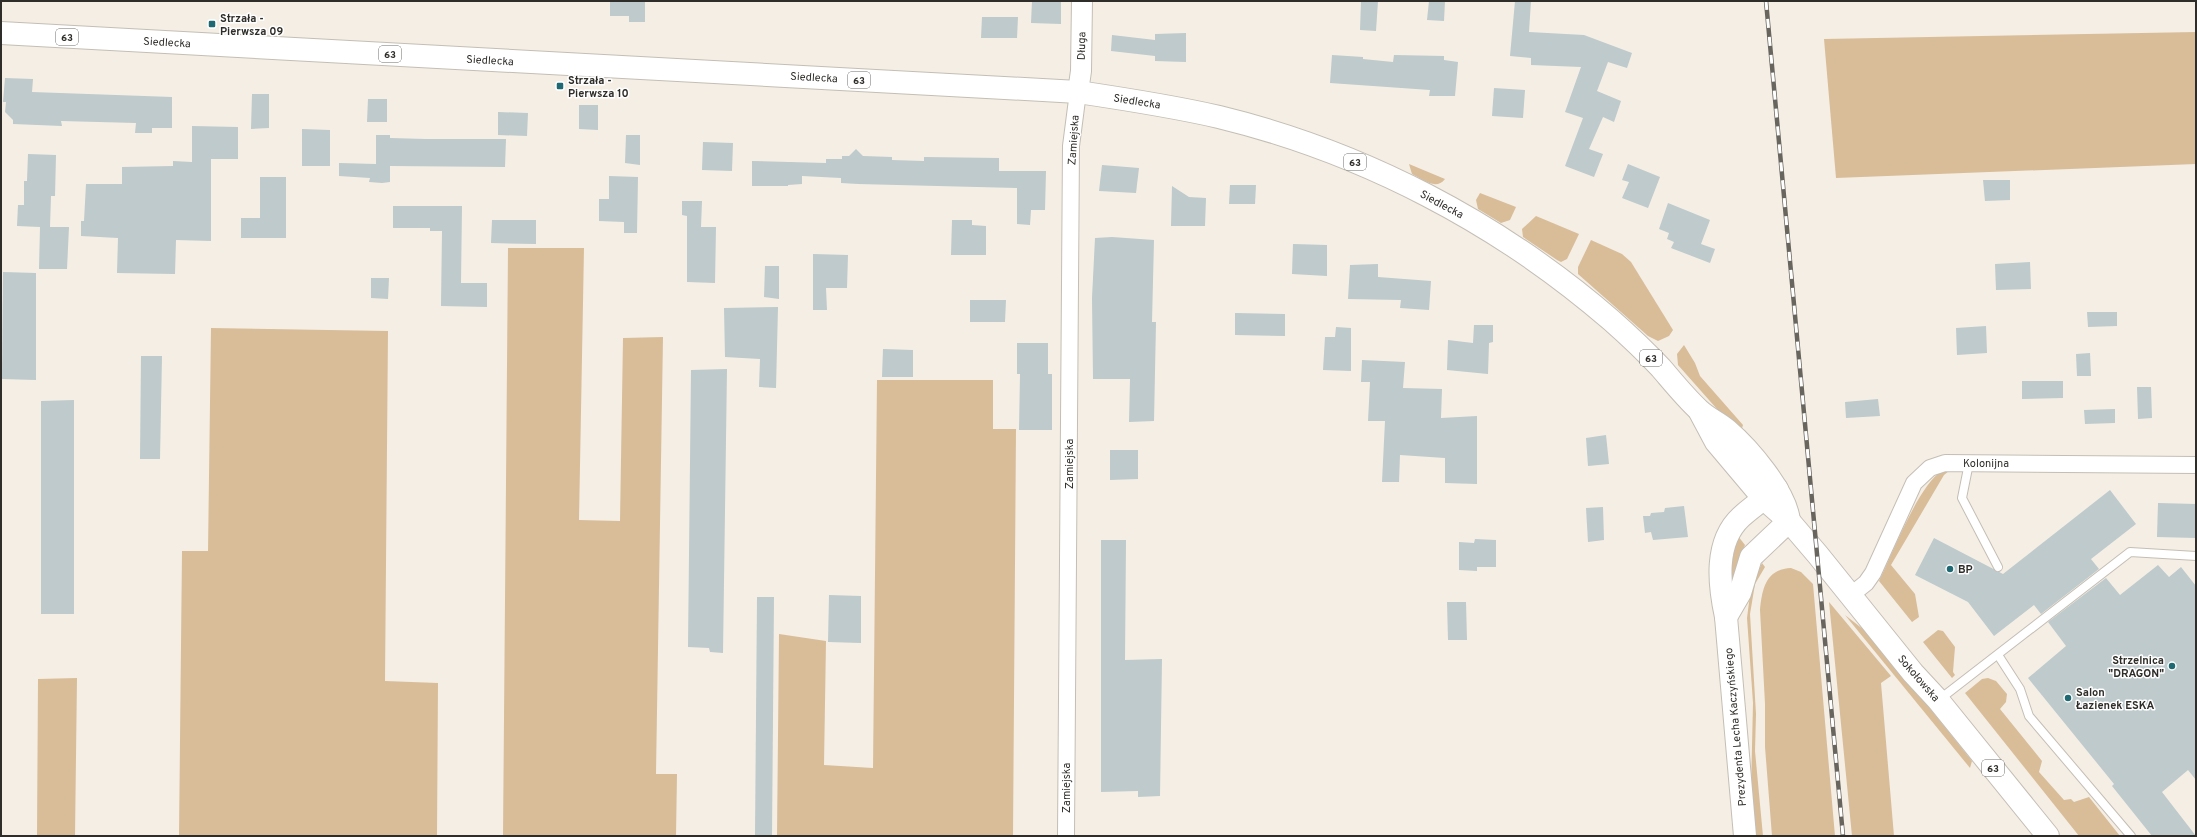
<svg xmlns="http://www.w3.org/2000/svg" width="2197" height="837" font-family="Overpass,sans-serif">
	<style>
		.green { fill: #d9bd98 }
		.building { fill: #becacc }
		.lines { fill: none; stroke-linecap: round; stroke-linejoin: round }
		.service-casing { stroke: #c4beb5; stroke-width: 10 }
		.minor-casing { stroke: #c4beb5; stroke-width: 18 }
		.tertiary-casing { stroke: #c4beb5; stroke-width: 22 }
		.secondary-casing { stroke: #c4beb5; stroke-width: 24 }
		.primary-casing { stroke: #c4beb5; stroke-width: 24 }
		.service { stroke: #fff; stroke-width: 8 }
		.minor { stroke: #fff; stroke-width: 16 }
		.tertiary { stroke: #fff; stroke-width: 20 }
		.secondary { stroke: #fff; stroke-width: 22 }
		.primary { stroke: #fff; stroke-width: 22 }
		.rail-casing { stroke: #68655f; stroke-width: 4.5 }
		.rail { stroke: #fff; stroke-width: 3; stroke-dasharray: 9; stroke-linecap: butt }
		.poi-dot { fill: #1e6973; stroke: #fff; stroke-width: 1.5 }
		.labels { text-anchor: middle; stroke-width: 3; stroke-linejoin: round; paint-order: stroke }
		.shield { fill: #fff; stroke: #6d6c69; stroke-width: 1 }
		.shield-label { font-size: 10px; font-weight: bold; fill: #2f2d29 }
		.poi-label { font-size: 11px; font-weight: bold; fill: #2f2d29; stroke: #fff; text-anchor: start }
		.street-label { font-size: 11px; fill: #2f2d29; stroke: #fff }
	</style>
	<rect width="100%" height="100%" fill="#f5eee5"/>
	<g class="green">
		<polygon points="2196,32 2196,164 1836,178 1824,39"/>
		<path d="M1409,164L1445,179C1436,191 1422,179 1412,174Z"/>
		<polygon points="1480,193 1516,207 1510,220 1501,223 1478,209 1476,200"/>
		<polygon points="1536,216 1579,234 1567,259 1561,262 1557,260 1523,237 1522,229"/>
		<polygon points="1591,240 1622,254 1631,262 1673,330 1669,336 1658,341 1648,336 1578,274 1578,267"/>
		<polygon points="508,248 584,248 579,520 620,521 623,338 663,337 656,774 677,774 676,836 503,836"/>
		<polygon points="211,328 388,331 385,681 438,683 437,836 179,836 182,551 208,551"/>
		<polygon points="1684,345 1695,363 1700,376 1743,425 1740,435 1678,365 1677,354"/>
		<polygon points="877,380 993,380 993,429 1016,429 1013,836 777,836 779,634 826,641 824,765 873,768"/>
		<path d="M1942,471H1949L1944,475L1891,565L1915,594L1919,617L1912,622L1879,581C1892,555 1919,484 1942,471Z"/>
		<polygon points="1738,536 1745,545 1731,583 1725,579"/>
		<polygon points="1762,563 1765,567 1755,584 1750,614 1756,714 1755,751 1763,836 1754,836 1751,790 1753,703 1747,618 1751,587"/>
		<path d="M1791,568L1801,572L1813,584L1835,836H1772L1765,747V704L1760,610C1762,589 1766,569 1791,568Z"/>
		<polygon points="1829,602 1891,676 1881,683 1894,836 1852,836"/>
		<polygon points="1845,615 1873,637 1972,761 1970,768"/>
		<polygon points="1938,630 1943,631 1955,647 1953,672 1955,675 1952,678 1923,642"/>
		<polygon points="77,678 75,836 1,836 37,835 38,679"/>
		<polygon points="1988,678 1996,681 2007,694 2006,702 2000,709 2042,761 2039,772 2064,800 2071,799 2074,802 2089,797 2120,836 2079,836 1965,693 1982,679"/>
	</g>
	<g class="building">
		<polygon points="610,1 645,1 645,22 629,22 629,16 610,16"/>
		<polygon points="1032,1 1061,1 1061,24 1031,23"/>
		<polygon points="1361,1 1378,1 1376,31 1360,30"/>
		<polygon points="1429,1 1445,1 1444,21 1427,20"/>
		<polygon points="1515,1 1531,1 1529,32 1584,35 1632,53 1627,68 1608,62 1597,91 1621,101 1614,122 1603,117 1589,149 1603,154 1594,177 1565,166 1583,118 1565,112 1581,67 1531,65 1531,58 1510,56"/>
		<polygon points="982,17 1018,17 1017,38 981,38"/>
		<polygon points="1186,33 1186,62 1155,61 1155,56 1111,51 1112,35 1155,40 1155,34"/>
		<polygon points="1332,55 1363,57 1363,59 1393,62 1394,55 1444,56 1444,60 1458,62 1455,96 1429,96 1430,90 1330,83"/>
		<polygon points="5,78 33,79 32,92 172,97 172,128 152,128 152,133 135,133 136,123 61,121 62,126 13,124 13,120 5,112 6,102 3,102"/>
		<polygon points="1494,88 1525,90 1523,118 1492,116"/>
		<polygon points="252,94 269,94 269,128 251,129"/>
		<polygon points="368,99 387,99 387,122 367,122"/>
		<polygon points="579,105 598,105 598,130 579,129"/>
		<polygon points="498,112 528,113 527,136 498,135"/>
		<polygon points="192,126 238,127 238,159 211,159 211,241 176,240 175,274 117,273 118,238 81,236 81,221 84,221 86,184 122,184 122,167 173,166 173,161 192,162"/>
		<polygon points="302,129 330,130 330,166 302,166"/>
		<polygon points="376,135 390,135 390,138 426,139 506,139 505,167 390,166 390,182 382,183 369,182 370,178 339,176 339,163 376,164"/>
		<polygon points="626,135 640,135 640,165 625,163"/>
		<polygon points="703,142 733,143 732,171 702,170"/>
		<polygon points="856,149 863,156 892,157 892,160 924,161 924,157 999,158 999,171 1046,171 1045,210 1031,210 1030,225 1017,224 1017,188 858,184 841,183 841,178 802,176 802,184 788,185 788,186 752,186 752,161 826,163 826,159 842,159 842,156 849,156"/>
		<polygon points="28,154 56,155 55,196 51,196 50,227 69,227 67,269 39,269 40,227 17,226 18,205 24,205 24,181 27,181"/>
		<polygon points="1628,164 1660,177 1648,208 1622,198 1629,182 1622,180"/>
		<polygon points="1102,165 1139,168 1136,193 1099,191"/>
		<polygon points="609,176 638,177 637,233 624,233 624,222 599,221 599,199 609,199"/>
		<polygon points="260,177 286,177 286,238 241,238 241,218 260,218"/>
		<polygon points="1983,180 2010,180 2010,200 1985,201"/>
		<polygon points="1230,185 1256,185 1255,204 1229,204"/>
		<polygon points="1172,186 1189,197 1206,198 1205,226 1171,226"/>
		<polygon points="682,201 702,201 701,227 716,227 715,283 687,282 687,216 682,215"/>
		<polygon points="1668,203 1710,220 1701,244 1715,249 1710,263 1671,248 1674,242 1667,239 1669,233 1659,229"/>
		<polygon points="393,206 462,206 461,283 487,283 487,307 441,306 442,231 430,231 430,228 393,228"/>
		<polygon points="492,220 536,220 536,244 491,243"/>
		<polygon points="952,220 972,220 972,225 986,226 986,255 951,255"/>
		<polygon points="1112,237 1154,240 1152,322 1156,322 1154,421 1129,422 1130,379 1093,379 1092,298 1095,238"/>
		<polygon points="1293,244 1327,245 1327,276 1292,274"/>
		<polygon points="813,254 848,255 847,288 826,288 827,310 813,310"/>
		<polygon points="2030,262 2031,289 1996,290 1995,264"/>
		<polygon points="1378,264 1378,277 1431,281 1429,310 1400,308 1401,300 1348,299 1350,265"/>
		<polygon points="765,266 779,266 779,299 764,297"/>
		<polygon points="3,272 36,273 36,380 2,379"/>
		<polygon points="371,278 389,278 388,299 371,298"/>
		<polygon points="970,300 1006,300 1005,322 970,322"/>
		<polygon points="778,307 776,388 759,387 760,359 725,357 724,308"/>
		<polygon points="2087,312 2117,312 2117,326 2088,327"/>
		<polygon points="1235,313 1285,314 1285,336 1235,335"/>
		<polygon points="1474,325 1493,325 1493,342 1489,343 1488,374 1447,370 1448,340 1473,343"/>
		<polygon points="1986,326 1987,353 1957,355 1956,328"/>
		<polygon points="1336,327 1351,328 1351,371 1323,370 1325,337 1335,337"/>
		<polygon points="1017,343 1048,343 1048,374 1052,374 1052,430 1019,430 1020,374 1017,374"/>
		<polygon points="883,349 913,350 913,377 882,377"/>
		<polygon points="2090,353 2091,376 2077,376 2076,354"/>
		<polygon points="141,356 162,356 160,459 140,459"/>
		<polygon points="1362,360 1405,362 1403,388 1442,389 1441,418 1477,416 1477,484 1445,483 1445,458 1400,455 1399,482 1382,482 1385,421 1368,421 1370,382 1361,382"/>
		<polygon points="727,369 723,653 710,652 709,648 688,647 691,370"/>
		<polygon points="2022,381 2063,381 2063,398 2022,399"/>
		<polygon points="2137,387 2151,387 2152,418 2138,419"/>
		<polygon points="1878,399 1880,416 1846,418 1845,402"/>
		<polygon points="74,400 74,614 41,614 41,401"/>
		<polygon points="2115,409 2115,423 2085,424 2084,410"/>
		<polygon points="1606,435 1609,464 1588,466 1586,438"/>
		<polygon points="1110,450 1138,450 1138,479 1110,480"/>
		<polygon points="2110,490 2136,524 2091,559 2099,569 2041,614 2034,605 1994,636 1968,602 1915,575 1934,538 2003,574"/>
		<polygon points="2158,503 2196,504 2196,538 2157,537"/>
		<polygon points="1684,506 1688,537 1653,540 1651,532 1645,533 1643,516 1650,516 1651,513 1664,512 1665,508"/>
		<polygon points="1603,507 1604,540 1588,542 1586,508"/>
		<polygon points="1475,539 1496,540 1496,567 1477,567 1477,571 1459,570 1459,542 1474,543"/>
		<polygon points="1101,540 1126,540 1125,660 1162,659 1160,796 1138,797 1138,791 1101,792"/>
		<polygon points="2158,565 2169,577 2181,567 2196,586 2196,780 2188,770 2162,792 2196,836 2152,836 2112,786 2114,784 2028,678 2066,646 2048,622 2106,578 2120,595"/>
		<polygon points="829,595 861,596 861,643 828,642"/>
		<polygon points="757,597 774,597 772,836 755,836"/>
		<polygon points="1447,602 1466,602 1467,640 1448,640"/>
	</g>
	<g class="lines">
		<g class="service-casing">
			<g id="service">
				<polyline points="1969,463 1962,498 1998,567"/>
				<polyline points="1998,655 2020,689 2029,716 2131,836"/>
				<polyline points="1940,699 2130,552 2196,556"/>
			</g>
		</g>
		<g class="minor-casing">
			<g id="minor">
				<polyline points="1851,595 1866,583 1873,573 1914,483 1930,468 1945,463 2196,465"/>
				<polyline points="1066,836 1071,146 1078,92"/>
			</g>
		</g>
		<g class="tertiary-casing">
			<polyline id="tertiary" points="1078,92 1081,71 1082,1"/>
		</g>
		<g class="secondary-casing">
			<g id="secondary">
				<polyline points="1726,617 1740,593 1751,557 1789,521"/>
				<path d="M1745,836L1726,617C1719,585 1714,542 1741,517C1752,507 1765,498 1777,489"/>
			</g>
		</g>
		<g class="primary-casing">
			<g id="primary">
				<path d="M1,33L1078,92C1125,99 1172,106 1219,117C1363,152 1499,223 1611,320C1628,335 1645,351 1661,368C1673,382 1685,397 1699,410C1707,418 1718,422 1727,430C1749,449 1786,492 1789,521"/>
				<polyline points="1700,412 1716,442 1764,499 1789,521 1818,555 1913,673 1938,700 2048,836"/>
			</g>
		</g>
		<use href="#service" class="service"/>
		<use href="#minor" class="minor"/>
		<use href="#tertiary" class="tertiary"/>
		<use href="#secondary" class="secondary"/>
		<use href="#primary" class="primary"/>
		<g class="rail-casing">
			<polyline id="rail" points="1766,1 1843,836"/>
		</g>
		<use href="#rail" class="rail"/>
	</g>
	<g class="poi-dot">
		<rect x="208" y="20" width="8" height="8" rx="2"/>
		<rect x="556" y="82" width="8" height="8" rx="2"/>
		<circle cx="1950" cy="569" r="4"/>
		<circle cx="2172" cy="666" r="4"/>
		<circle cx="2068" cy="698" r="4"/>
	</g>
	<g class="labels">
		<g class="shield">
			<rect x="56" y="29" width="22" height="16" rx="3"/>
			<rect x="379" y="46" width="22" height="16" rx="3"/>
			<rect x="848" y="72" width="22" height="16" rx="3"/>
			<rect x="1344" y="154" width="22" height="16" rx="3"/>
			<rect x="1640" y="350" width="22" height="16" rx="3"/>
			<rect x="1982" y="760" width="22" height="16" rx="3"/>
		</g>
		<g class="shield-label">
			<text x="67" y="41">63</text>
			<text x="390" y="58">63</text>
			<text x="859" y="84">63</text>
			<text x="1355" y="166">63</text>
			<text x="1651" y="362">63</text>
			<text x="1993" y="772">63</text>
		</g>
		<g class="poi-label">
			<text x="220" y="22">Strzała -<tspan x="220" dy="13">Pierwsza 09</tspan></text>
			<text x="568" y="84">Strzała -<tspan x="568" dy="13">Pierwsza 10</tspan></text>
			<text x="1958" y="573">BP</text>
			<text x="2164" y="664" text-anchor="end">Strzelnica<tspan x="2164" dy="13">"DRAGON"</tspan></text>
			<text x="2076" y="696">Salon<tspan x="2076" dy="13">Łazienek ESKA</tspan></text>
		</g>
		<g class="street-label">
			<text transform="translate(167 42) rotate(3)" y="4">Siedlecka</text>
			<text transform="translate(1081 46) rotate(-89)" y="4">Długa</text>
			<text transform="translate(490 60) rotate(3)" y="4">Siedlecka</text>
			<text transform="translate(814 77) rotate(3)" y="4">Siedlecka</text>
			<text transform="translate(1137 101) rotate(9)" y="4">Siedlecka</text>
			<text transform="translate(1073 140) rotate(-86)" y="4">Zamiejska</text>
			<text transform="translate(1442 204) rotate(28)" y="4">Siedlecka</text>
			<text x="1986" y="467">Kolonijna</text>
			<text transform="translate(1069 464) rotate(-90)" y="4">Zamiejska</text>
			<text transform="translate(1919 678) rotate(49)" y="4">Sokołowska</text>
			<text transform="translate(1735 727) rotate(-95)" y="4">Prezydenta Lecha Kaczyńskiego</text>
			<text transform="translate(1066 788) rotate(-90)" y="4">Zamiejska</text>
		</g>
	</g>
	<rect width="2197" height="837" fill="none" stroke="#2f2d29" stroke-width="4"/>
</svg>
